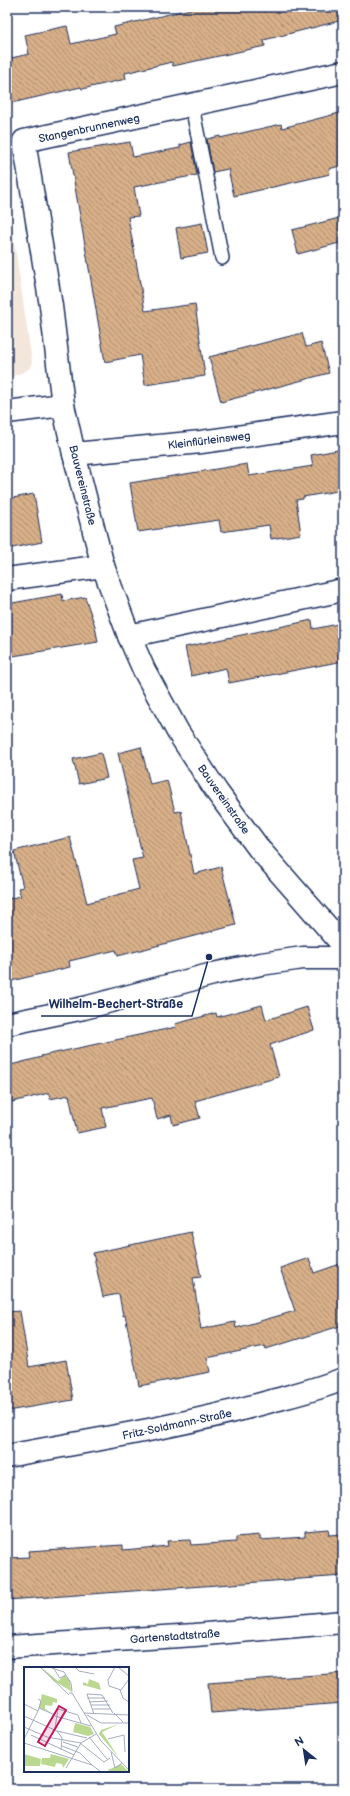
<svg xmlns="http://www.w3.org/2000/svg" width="350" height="1796" font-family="'Balsamiq Sans',sans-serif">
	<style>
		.built { fill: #f3e7db }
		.building { fill: url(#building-back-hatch); stroke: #1b2f5e }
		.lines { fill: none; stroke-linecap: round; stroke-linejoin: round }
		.service-casing { stroke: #1b2f5e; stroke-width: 16 }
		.minor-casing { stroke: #1b2f5e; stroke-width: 25 }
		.service { stroke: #fff; stroke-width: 13 }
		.minor { stroke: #fff; stroke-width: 22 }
		.labels { text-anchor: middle; stroke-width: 3; stroke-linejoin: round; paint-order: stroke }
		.street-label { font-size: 11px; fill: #1b2f5e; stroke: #fff }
		.inset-road { fill: none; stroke: #a4acbf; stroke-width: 1 }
		.view { fill: #c2185b; fill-opacity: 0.15; stroke: #c2185b; stroke-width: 2 }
		.inset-edge { fill: none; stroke: #1b2f5e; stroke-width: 2 }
		.leader { fill: none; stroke: #1b2f5e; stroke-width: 1.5 }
		.callout-dot { fill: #1b2f5e; stroke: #fff; stroke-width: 1.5 }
		.callout-label { font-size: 12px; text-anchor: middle; font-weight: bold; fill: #1b2f5e; stroke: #fff; stroke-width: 3; stroke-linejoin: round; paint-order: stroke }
	</style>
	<defs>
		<pattern id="building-back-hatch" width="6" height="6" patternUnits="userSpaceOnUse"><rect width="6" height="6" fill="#d7af88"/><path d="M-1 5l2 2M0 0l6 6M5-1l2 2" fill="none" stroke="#ae8f72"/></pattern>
	</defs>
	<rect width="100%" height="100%" fill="#fff"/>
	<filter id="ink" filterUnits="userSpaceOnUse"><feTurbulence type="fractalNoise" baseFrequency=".025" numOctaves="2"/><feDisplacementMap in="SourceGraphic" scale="8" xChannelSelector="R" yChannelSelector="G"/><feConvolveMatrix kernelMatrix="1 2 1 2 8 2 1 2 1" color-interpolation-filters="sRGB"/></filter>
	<g filter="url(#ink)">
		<polygon class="built" points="7,192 32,362 30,368 24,372 7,378"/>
		<g class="building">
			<polygon points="199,7 343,7 343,20 264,40 265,46 173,66 172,62 125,73 126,79 82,89 81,87 7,104 7,59 29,54 25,35 67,26 71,44 116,34 114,27"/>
			<polygon points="343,112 343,165 329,169 330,174 234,196 228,169 213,172 207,139 220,136 220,138 281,124 282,128"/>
			<polygon points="130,142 133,157 180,148 180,145 191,142 197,175 134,187 139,216 128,217 145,311 195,304 205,376 145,385 140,355 105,362 69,152"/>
			<polygon points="343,217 343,242 298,254 292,230"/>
			<polygon points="202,223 208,253 181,258 176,228"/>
			<polygon points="302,333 306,347 321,343 329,373 221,402 209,357"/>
			<polygon points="343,449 343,490 303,497 303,499 296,500 301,534 271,539 269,525 221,532 219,520 138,532 130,483 247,464 249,476 313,466 311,455"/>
			<polygon points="34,494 42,542 7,549 7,499"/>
			<polygon points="62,594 63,601 85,597 95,626 98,642 7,657 7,604"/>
			<polygon points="312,620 313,629 343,623 343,661 229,683 226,668 191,676 185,647"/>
			<polygon points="141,747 150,784 167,780 175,812 181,811 194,874 221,867 236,925 118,956 116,950 69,961 70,967 7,982 7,899 21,896 18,888 23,887 14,851 70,837 87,903 139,889 132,860 143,858 118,753"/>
			<polygon points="101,753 107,778 79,784 73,759"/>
			<polygon points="262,1005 266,1020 307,1007 314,1030 270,1045 279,1077 195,1101 200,1118 173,1125 171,1115 157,1119 152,1098 102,1108 106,1127 77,1133 69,1095 50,1099 49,1093 12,1102 7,1083 7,1066 42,1057 41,1056 176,1027 175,1024 216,1013 217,1017"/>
			<polygon points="191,1232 201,1277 193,1278 201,1329 235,1322 236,1328 295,1311 280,1268 309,1258 314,1273 343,1263 343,1325 266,1349 265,1346 207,1358 210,1372 139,1386 125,1315 123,1316 119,1294 103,1297 93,1253"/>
			<polygon points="20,1311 29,1367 66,1360 73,1400 7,1411 7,1312"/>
			<polygon points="329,1530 330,1535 343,1534 343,1576 7,1600 7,1558 29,1557 28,1551 123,1545 123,1550 168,1546 167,1541 190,1540 191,1545 236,1542 236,1537 260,1535 260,1540 305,1537 305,1532"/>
			<polygon points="343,1673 343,1703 211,1713 208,1683"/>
		</g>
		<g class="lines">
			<g class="service-casing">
				<polyline id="service" points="192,106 222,258"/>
			</g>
			<g class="minor-casing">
				<g id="minor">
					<polyline points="343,72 24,141 51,306 63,405 74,454 103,566 129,636 144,670 178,732 217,792 260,850 343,945"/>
					<polyline points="7,412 63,405"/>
					<polyline points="74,454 201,442 343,422"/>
					<polyline points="7,579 103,566"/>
					<polyline points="129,636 343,590"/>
					<polyline points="7,1024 84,1008 213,974 261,964 303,958 343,958"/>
					<path d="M7,1456C94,1440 182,1426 268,1402C293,1395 319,1389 343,1379"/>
					<polyline points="7,1647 195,1635 343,1622"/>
				</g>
			</g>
			<use href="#service" class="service"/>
			<use href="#minor" class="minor"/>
		</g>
	</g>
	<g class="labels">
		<g class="street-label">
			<text transform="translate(89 128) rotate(-12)" y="4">Stangenbrunnenweg</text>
			<text transform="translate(209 440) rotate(-7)" y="4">Kleinflürleinsweg</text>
			<text transform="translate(83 485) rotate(76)" y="4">Bauvereinstraße</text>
			<text transform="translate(224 799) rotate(55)" y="4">Bauvereinstraße</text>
			<text transform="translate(177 1424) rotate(-12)" y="4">Fritz-Soldmann-Straße</text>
			<text transform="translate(175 1636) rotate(-4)" y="4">Gartenstadtstraße</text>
		</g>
	</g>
	<g transform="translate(24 1667)">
		<rect width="105" height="105" fill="#fff"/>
		<path d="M17,0L34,14L41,8L46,14L47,24L30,14ZM65,12L75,16L77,23L59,18V15L64,17ZM18,27L33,32V36L29,35L28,39L21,38V42L29,46L15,41ZM51,56L66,60L70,67L64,69L49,65Z" fill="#bad890"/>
		<path d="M95,57L78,65L95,91L75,67L77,63Z" fill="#bad890"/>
		<path d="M97,97L105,105H85L84,103Z" fill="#bad890"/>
		<path d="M27,87L45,92L39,101L38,97L32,96L31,100L17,97L18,91H26Z" fill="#bad890"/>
		<path d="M0,87L17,92L16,99H0Z" fill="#bad890"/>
		<path class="inset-road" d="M16,0L45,28M25,0L40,5L47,16L48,25M51,0L55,4L70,7M91,0L84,13L85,19L97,23L105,12M94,0L105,9M30,2L36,11L42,8M96,23L99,31L105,35M45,26H48L77,74L105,103M63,31H81M65,35L84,34M0,37L14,44M67,38H86M15,41L31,48M69,42H87M60,46L105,48M90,46L99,55M70,47L63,27L78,28L89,46M63,48L77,56H105M0,49L33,64L38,71L37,83M31,49L67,59M0,60L23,70L57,76M31,61L34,42L54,48L57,56M33,64L63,71M7,68L50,88M65,70L83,92M0,72L14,44L17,34L14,32M84,72L100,68L101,85M39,75L54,80M0,76L68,98L77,105M56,76L80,95L86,91M38,79L56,86L68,98M87,85L91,101L98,96M42,101L57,76L72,67"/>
		<path class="view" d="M35,39L42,43L21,79L14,75Z"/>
		<rect width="105" height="105" class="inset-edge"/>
	</g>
	<path class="leader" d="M209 957L192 1016H41"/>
	<circle class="callout-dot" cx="209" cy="957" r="4"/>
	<g class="callout-label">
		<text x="116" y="1008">Wilhelm-Bechert-Straße</text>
	</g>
	<rect width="350" height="1796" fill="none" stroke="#fff" stroke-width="24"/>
	<rect x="12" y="12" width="326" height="1772" fill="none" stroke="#1b2f5e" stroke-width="1.5" filter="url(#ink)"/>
	<g transform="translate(304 1750) rotate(330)" stroke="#ffffff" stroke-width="3" paint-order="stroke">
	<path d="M0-3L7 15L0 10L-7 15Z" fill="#1b2f5e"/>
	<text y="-6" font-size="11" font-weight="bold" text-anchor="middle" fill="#1b2f5e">N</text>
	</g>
</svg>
